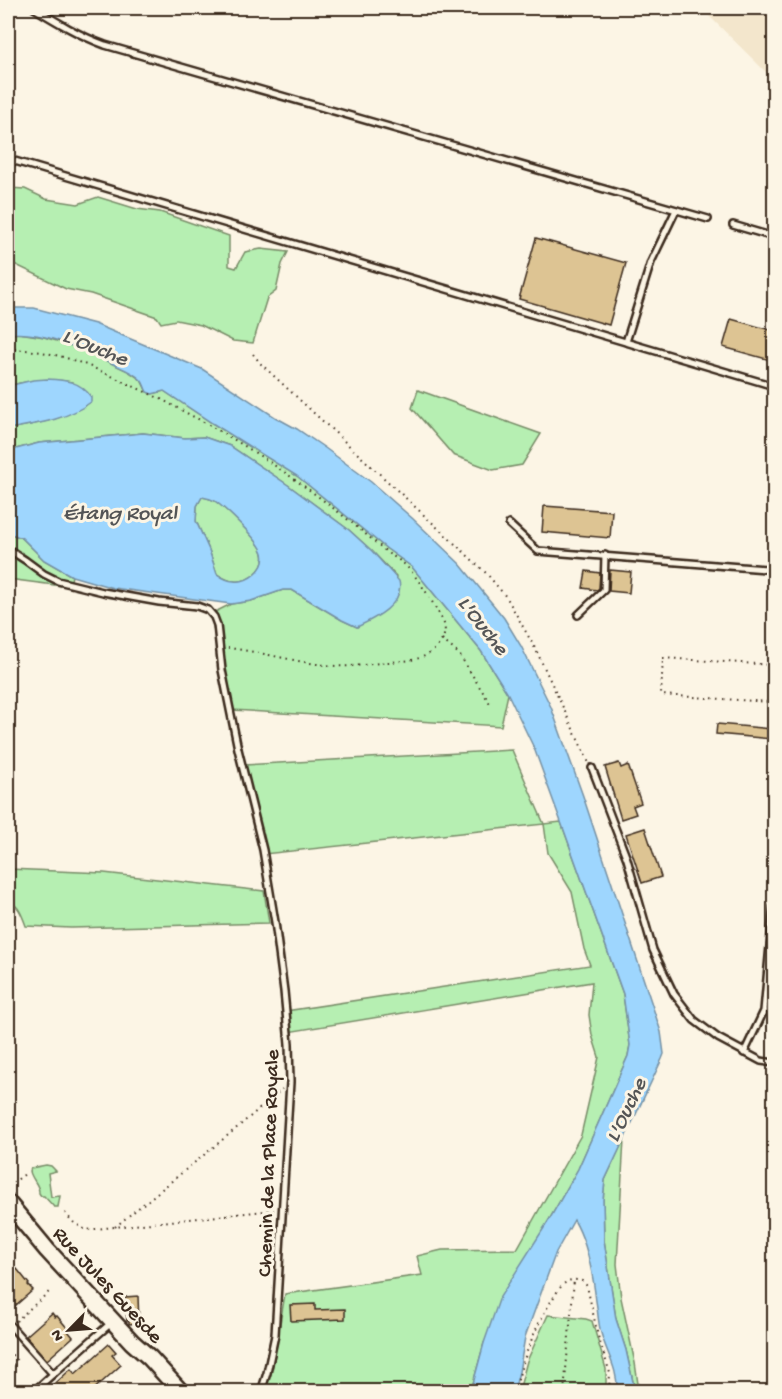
<svg xmlns="http://www.w3.org/2000/svg" width="782" height="1399" font-family="'Gochi Hand',sans-serif">
	<style>
		.built { fill: #f3e6cc }
		.green { fill: #b6efb2; stroke: #788c68; stroke-width: 1.5 }
		.water { fill: #9ed6fe; stroke: #7691a4; stroke-width: 1.5; fill-rule: evenodd }
		.building { fill: #ddc493; stroke: #3b2a1e; stroke-width: 1.5 }
		.lines { fill: none; stroke-linecap: round; stroke-linejoin: round }
		.lane-casing { stroke: #3b2a1e; stroke-width: 10 }
		.secondary-casing { stroke: #3b2a1e; stroke-width: 20 }
		.path { stroke: #3b2a1e; stroke-width: 2; stroke-dasharray: 1.5 4.5; stroke-linecap: butt }
		.lane { stroke: #fcf5e5; stroke-width: 5 }
		.secondary { stroke: #fcf5e5; stroke-width: 15 }
		.labels { text-anchor: middle; stroke-width: 6; stroke-linejoin: round; paint-order: stroke }
		.street-label { font-size: 21px; fill: #3b2a1e; stroke: #fcf5e5 }
		.water-label { font-size: 22px; font-style: italic; fill: #545556; stroke: #fcf5e5 }
	</style>
	<rect width="100%" height="100%" fill="#fcf5e5"/>
	<filter id="ink" filterUnits="userSpaceOnUse"><feTurbulence type="fractalNoise" baseFrequency=".0167" numOctaves="2"/><feDisplacementMap in="SourceGraphic" scale="12" xChannelSelector="R" yChannelSelector="G"/><feConvolveMatrix kernelMatrix="1 2 1 2 8 2 1 2 1" color-interpolation-filters="sRGB"/></filter>
	<g filter="url(#ink)">
		<polygon class="built" points="701,8 774,8 774,80"/>
		<g class="green">
			<polygon points="8,188 25,189 46,199 78,204 98,197 137,209 160,212 229,236 229,266 236,268 245,252 261,249 288,252 282,264 276,291 267,298 253,343 233,341 201,325 176,320 161,323 157,317 91,294 66,289 14,264 10,254 15,244 8,225"/>
			<path d="M19,333L44,337L79,348L128,371L141,380L147,392L152,394L164,391L212,423L297,476L387,549L412,567L481,651L508,694L501,726L232,710L215,612L231,604L251,601L283,590H292L342,620L357,627L396,576L372,551L349,530L288,485L230,446L204,437L185,438L143,433L39,443L8,451V429C36,424 67,419 90,402L72,382C50,378 30,380 8,386V334Z"/>
			<polygon points="418,390 541,434 522,465 493,470 453,455 412,408"/>
			<path d="M202,497C207,498 211,499 215,501C226,509 260,541 263,553C267,569 248,583 234,581C228,581 222,577 217,574L209,550L196,521L197,506Z"/>
			<polygon points="8,533 22,538 44,560 72,576 69,587 8,579"/>
			<polygon points="512,750 544,824 561,822 623,994 630,1045 628,1056 578,1169 549,1220 484,1343 471,1391 264,1391 273,1365 285,1294 422,1275 417,1256 442,1250 517,1249 581,1135 599,1057 592,1035 589,1015 592,982 288,1032 286,1011 590,965 584,949 572,892 548,853 544,824 264,854 244,765"/>
			<path d="M8,869L104,873L264,891L269,923L71,928L26,926C22,915 19,905 8,901Z"/>
			<polygon points="624,1139 617,1264 621,1298 635,1363 639,1391 635,1391 626,1350 616,1319 604,1240 603,1200 605,1180"/>
			<path d="M46,1165L51,1166L56,1171L48,1173L51,1197L60,1196L58,1207H54L44,1196H41L39,1193C40,1185 31,1179 30,1171L31,1168Z"/>
			<polygon points="548,1315 586,1319 592,1321 606,1369 606,1391 519,1391 527,1361"/>
		</g>
		<g class="water">
			<path d="M8,308H34L95,324L202,369L275,417L297,429L325,448L371,482L412,518L460,564L504,618L521,646L551,707L583,796L661,1032L664,1054L662,1059L605,1180L603,1200L604,1240L616,1319L626,1350L635,1391H617C618,1369 607,1354 601,1333C598,1323 598,1311 596,1301C593,1274 588,1244 574,1220L556,1252L525,1337L519,1372L514,1391H471L484,1343L500,1297L549,1220L578,1169L628,1056L630,1045L623,994L561,822L534,748L508,694L481,651L412,567L387,549L297,476L212,423L164,391L152,394L147,392C145,389 144,383 141,380C135,373 122,368 113,364C81,349 44,330 8,334Z"/>
			<path d="M47,379C65,380 81,381 91,397V402C67,420 36,424 8,429V386L33,380Z"/>
			<path d="M143,433L185,438L204,437L230,446L288,485L349,530L372,551L399,581C405,604 374,619 357,627L342,620L292,590H283L251,601L231,604L113,588L72,576L44,560L22,538L8,533V451L39,443ZM202,497C207,498 211,499 215,501C226,509 260,541 263,553C267,569 248,583 234,581C228,581 221,577 217,574L209,550L196,521L197,506Z"/>
		</g>
		<g class="building">
			<polygon points="536,238 626,263 609,325 519,299"/>
			<polygon points="731,319 774,331 774,361 723,347"/>
			<polygon points="544,506 612,511 610,538 542,532"/>
			<polygon points="610,570 631,572 629,593 609,591"/>
			<polygon points="586,571 600,573 599,588 597,590 583,588"/>
			<polygon points="717,724 773,729 773,739 716,734"/>
			<polygon points="619,763 621,768 628,765 641,803 633,806 636,814 621,819 605,767"/>
			<polygon points="645,828 661,877 642,883 626,834"/>
			<polygon points="8,1262 15,1270 17,1269 29,1284 28,1285 33,1290 8,1312"/>
			<polygon points="138,1296 139,1323 129,1324 129,1321 127,1321 125,1297"/>
			<polygon points="315,1304 315,1310 345,1309 345,1319 291,1321 290,1305"/>
			<polygon points="52,1313 55,1317 57,1316 69,1330 68,1331 73,1337 47,1360 26,1336"/>
			<polygon points="109,1344 116,1352 112,1355 121,1365 91,1392 46,1392 71,1369 75,1374"/>
		</g>
		<g class="lines">
			<g class="lane-casing">
				<g id="lane">
					<path d="M34,8C57,22 80,36 105,45L708,219"/>
					<polyline points="8,159 774,386"/>
					<polyline points="733,225 774,237"/>
					<polyline points="626,342 651,262 676,210"/>
					<polyline points="774,413 774,428"/>
					<polyline points="509,524 538,551 766,569 774,566"/>
					<polyline points="8,549 25,560 44,574 58,581 103,592 159,602 197,606 208,610 214,617 217,625 222,670 238,749 263,850 275,922 284,991 289,1044 290,1082 275,1335 267,1373 261,1392"/>
					<polyline points="578,615 604,590 605,555"/>
					<polyline points="592,768 627,859 653,950 674,994 694,1020 718,1038 761,1061 774,1063"/>
					<polyline points="744,1053 764,1011 774,902"/>
					<polyline points="8,1323 53,1374 111,1323"/>
					<polyline points="33,1392 53,1374"/>
				</g>
			</g>
			<g class="secondary-casing">
				<polyline id="secondary" points="8,1203 47,1250 132,1342 150,1358 181,1392"/>
			</g>
			<g class="path">
				<path d="M8,349C66,350 99,371 150,394C166,401 182,411 198,419C268,457 329,502 389,554C394,557 399,560 404,564C419,578 433,603 443,621C447,631 444,638 438,646C425,661 406,661 387,662C371,664 353,667 337,666C300,664 265,652 228,648"/>
				<polyline points="253,354 261,364 467,555 487,574 507,598 536,650 589,763"/>
				<polyline points="442,640 459,654 491,705"/>
				<polygon points="663,658 773,665 770,702 661,695"/>
				<polyline points="8,1186 25,1174"/>
				<polyline points="65,1213 73,1222 86,1230 274,1210"/>
				<path d="M115,1227C171,1181 228,1137 282,1089"/>
				<polyline points="16,1321 50,1291"/>
				<polyline points="8,1350 17,1361 8,1371"/>
				<path d="M515,1392C522,1360 534,1330 550,1303C555,1296 560,1285 568,1281C573,1279 578,1280 582,1281L587,1286L598,1336L610,1373L609,1392"/>
				<polyline points="564,1392 574,1280"/>
			</g>
			<use href="#lane" class="lane"/>
			<use href="#secondary" class="secondary"/>
		</g>
	</g>
	<g class="labels">
		<g class="street-label">
			<text transform="translate(267 1163) rotate(-88)" y="7">Chemin de la Place Royale</text>
			<text transform="translate(109 1284) rotate(47)" y="7">Rue Jules Guesde</text>
		</g>
		<g class="water-label">
			<text transform="translate(96 345) rotate(22)" y="8">L'Ouche</text>
			<text x="120" y="519">Étang Royal</text>
			<text transform="translate(485 624) rotate(52)" y="8">L'Ouche</text>
			<text transform="translate(624 1109) rotate(-64)" y="8">L'Ouche</text>
		</g>
	</g>
	<rect width="782" height="1399" fill="none" stroke="#fcf5e5" stroke-width="30"/>
	<rect x="15" y="15" width="752" height="1369" fill="none" stroke="#3b2a1e" stroke-width="2" filter="url(#ink)"/>
	<g transform="translate(69 1330) rotate(245)" stroke="#fcf5e5" stroke-width="4.5" paint-order="stroke">
	<path d="M0-4.5L10 22L0 15L-10 22Z" fill="#3b2a1e"/>
	<text y="-9" font-size="16" font-weight="bold" text-anchor="middle" fill="#3b2a1e">N</text>
	</g>
</svg>
